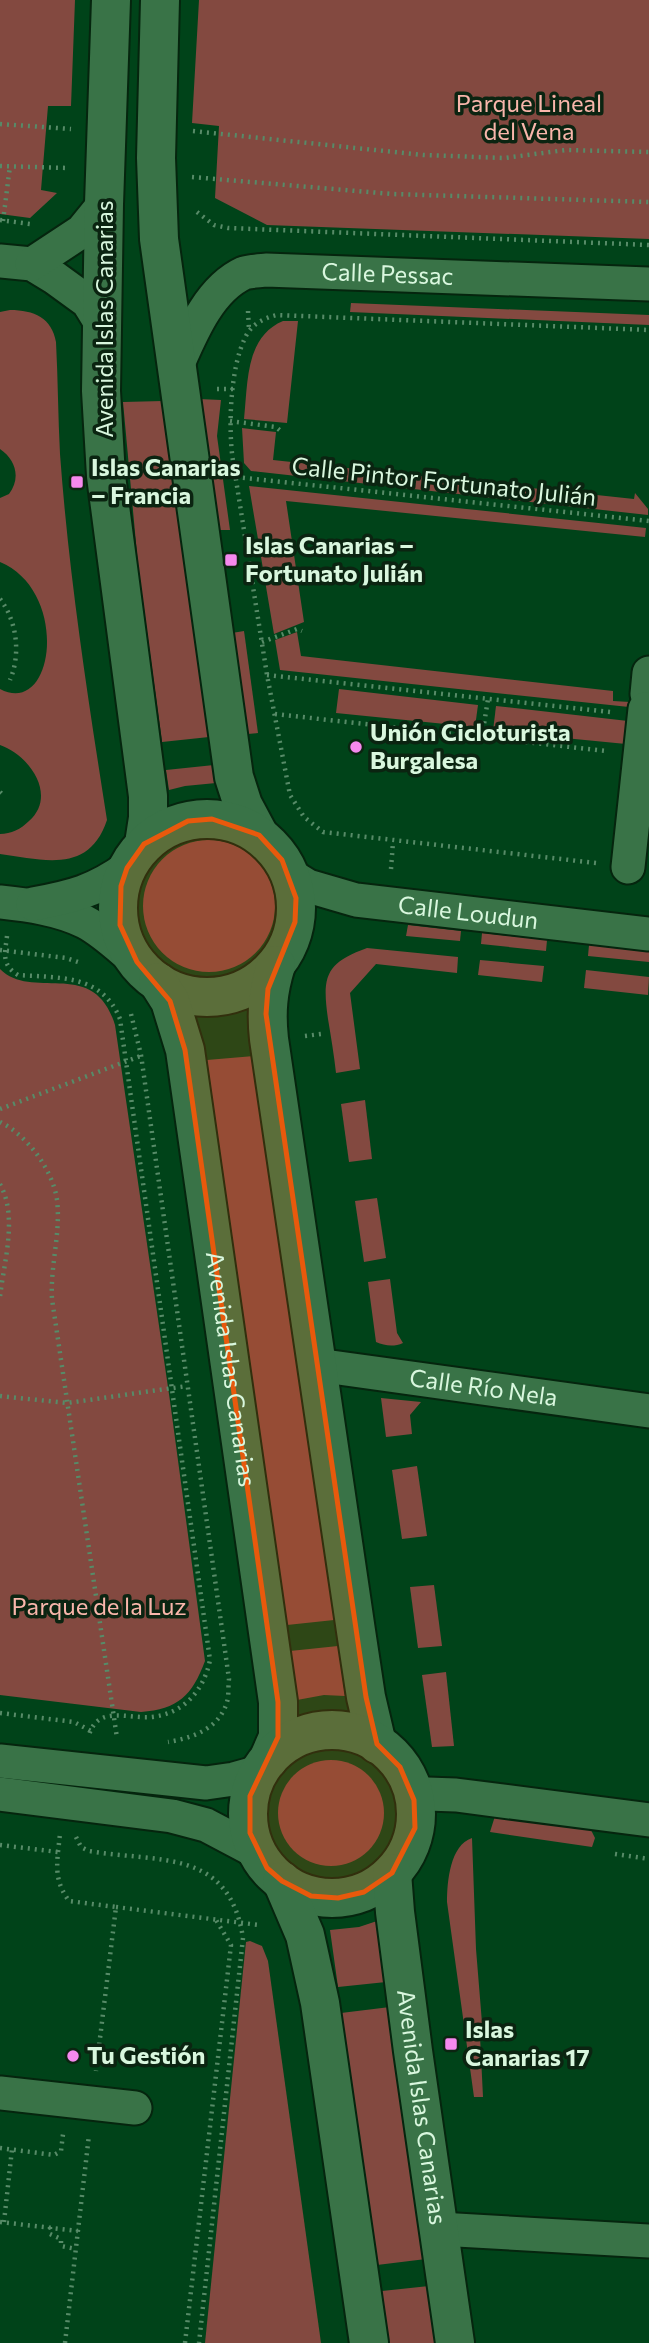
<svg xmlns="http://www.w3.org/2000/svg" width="649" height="2343" font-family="Commissioner,sans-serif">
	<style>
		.green { fill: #834940 }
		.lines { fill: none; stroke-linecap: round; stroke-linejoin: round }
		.street-casing { stroke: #05250e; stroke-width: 37 }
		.secondary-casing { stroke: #05250e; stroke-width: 42 }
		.path { stroke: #578b68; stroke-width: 4.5; stroke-dasharray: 2 5; stroke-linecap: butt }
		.street { stroke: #397347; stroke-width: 33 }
		.secondary { stroke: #397347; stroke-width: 38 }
		.marked { fill: #e8590c; fill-opacity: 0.2; stroke: #e8590c; stroke-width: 5; stroke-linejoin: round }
		.poi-dot { fill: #f589ee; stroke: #0b2411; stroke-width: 2.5 }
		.labels { text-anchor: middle; stroke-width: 7; stroke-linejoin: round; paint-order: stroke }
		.park-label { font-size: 24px; fill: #f9b6ab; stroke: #0b2411 }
		.street-label { font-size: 24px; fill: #d9f7de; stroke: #0b2411 }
		.poi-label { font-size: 24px; font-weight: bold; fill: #d9f7de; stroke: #0b2411; text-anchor: start }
	</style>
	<rect width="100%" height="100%" fill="#004319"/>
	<g class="green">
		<polygon points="0,0 75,0 71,106 48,106 41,190 57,193 30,218 0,214"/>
		<polygon points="199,0 649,0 649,239 267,225 215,198 219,126 192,123"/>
		<polygon points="351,303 649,315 649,325 350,312"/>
		<path d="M10,310C34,310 52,318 56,342C58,380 58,417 60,454C69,577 88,699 107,820C89,874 44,860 0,854V834C11,834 21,829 29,821C58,795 29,755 0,745V689C55,718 70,591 0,562V498L9,494C21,478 16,460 0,449V312Z"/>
		<path d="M283,321H298L287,423L244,419C248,383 245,337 283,321Z"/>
		<polygon points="199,399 221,400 217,436 230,530 218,530"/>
		<polygon points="163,401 209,737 162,742 138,565 123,402"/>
		<polygon points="242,428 276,432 273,460 634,499 635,493 648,509 648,515 251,471 244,463"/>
		<polygon points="249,486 646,528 645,537 286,501 304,622 274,634"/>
		<polygon points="244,631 258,733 248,734 232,633"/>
		<polygon points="297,632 301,656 613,691 613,701 630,702 629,707 280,670 275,640"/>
		<polygon points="339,689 478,705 475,727 336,713"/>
		<polygon points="496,706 628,721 626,744 493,731"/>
		<polygon points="214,765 216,783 185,786 169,790 166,770"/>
		<circle cx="209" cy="906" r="66"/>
		<polygon points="408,925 461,931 460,941 406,936"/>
		<polygon points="482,933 547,940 546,951 481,944"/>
		<polygon points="589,945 649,952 649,962 588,956"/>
		<path d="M367,948L458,957L457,973L376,964L350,993L360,1069L336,1073C334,1055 331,1037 328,1019C322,977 325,963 367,948Z"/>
		<polygon points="480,960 544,966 542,982 478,975"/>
		<path d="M0,969C33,1002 94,956 115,1025L170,1401L205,1661C192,1696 178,1709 141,1712L0,1695Z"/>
		<polygon points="586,970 649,977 648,995 584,988"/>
		<polygon points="254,1056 334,1620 287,1625 207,1060"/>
		<polygon points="365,1100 372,1159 349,1162 341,1104"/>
		<polygon points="377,1198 386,1258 364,1262 355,1201"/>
		<path d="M390,1279L397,1333L403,1343C394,1347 385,1346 376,1342L368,1282Z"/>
		<polygon points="381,1398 421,1402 410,1415 412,1434 386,1437"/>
		<polygon points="417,1466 427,1536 402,1539 392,1470"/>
		<polygon points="434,1585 442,1646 418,1648 410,1587"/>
		<polygon points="338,1646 345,1696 324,1695 297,1700 290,1651"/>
		<polygon points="446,1672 454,1746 432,1747 422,1675"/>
		<circle cx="331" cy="1813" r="53"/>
		<polygon points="495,1816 591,1830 595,1838 592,1847 490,1832"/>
		<path d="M472,1838L476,1949L483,2035L480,2036L483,2097H474L447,1902C447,1882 450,1845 472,1838Z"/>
		<polygon points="377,1921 386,1982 338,1987 330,1930 359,1927"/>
		<polygon points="250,1941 262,1946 268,1961 321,2343 205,2343 246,1942"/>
		<polygon points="390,2007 426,2259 377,2265 341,2013"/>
		<polygon points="429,2286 437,2343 389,2343 382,2291"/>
	</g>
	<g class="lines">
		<g class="street-casing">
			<g id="street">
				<polyline points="0,261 32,264 55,278 88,302 104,328"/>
				<polyline points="32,264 82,231 104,204"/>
				<path id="s1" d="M177,366C191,334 209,289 244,273C251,271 259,271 266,270L649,284"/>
				<polyline points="647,694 649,673"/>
				<polyline points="628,867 645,709"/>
				<path id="s2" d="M290,875L308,886L356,900L649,934"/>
				<path d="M0,902C28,905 59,909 85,922C104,932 120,948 137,962"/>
				<path d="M33,904C72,897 95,891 127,868"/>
				<path id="s3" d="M317,1365L649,1411"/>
				<polyline points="0,1761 206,1783 234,1779 259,1772"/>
				<polyline points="0,1794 172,1816 206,1825 257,1852"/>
				<polyline points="414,1800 427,1794 456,1795 649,1820"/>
				<polyline points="0,2093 135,2108"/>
				<polyline points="439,2229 649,2241"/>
			</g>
		</g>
		<g class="secondary-casing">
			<g id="secondary">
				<polyline points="111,0 104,204 101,391 106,476 148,796 148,818 144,844"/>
				<polyline points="160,0 156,158 159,239 234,777 243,805 259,835"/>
				<circle cx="207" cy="908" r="89"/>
				<path d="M276,965C268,991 266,1012 269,1039L356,1631L366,1697L377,1744"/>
				<path id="s4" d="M158,982L170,1001L185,1050L278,1702V1737L268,1760"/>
				<circle cx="332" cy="1814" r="84"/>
				<path id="s5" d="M392,1873L395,1912L413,2051L455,2343"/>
				<polyline points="282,1881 305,1935 320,2003 369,2343"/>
			</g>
		</g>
		<g class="path">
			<polyline points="0,124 71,129"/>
			<polyline points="193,131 423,155 504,158 566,150 649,152"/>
			<polyline points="0,166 68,168"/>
			<polyline points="192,177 392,194 649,202"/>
			<polyline points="197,212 214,225 228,228 649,245"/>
			<polyline points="0,220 30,224"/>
			<polyline points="3,221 10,166"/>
			<polyline points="248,311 249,330"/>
			<polyline points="217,389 234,389"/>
			<polyline points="230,421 276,427 282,432"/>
			<polyline points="236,477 649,521"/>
			<path d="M0,599C17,621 21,654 10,680"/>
			<polyline points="262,642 297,629 302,631"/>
			<polyline points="267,675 610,712"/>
			<polyline points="275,714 606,751"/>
			<polyline points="482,737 488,699"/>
			<polyline points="0,792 2,794"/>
			<path d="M596,863L323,832L304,817L290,795L267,675L233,461C228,429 230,366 246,336C252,324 264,318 277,315L649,330"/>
			<polyline points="391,869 393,842"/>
			<path d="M7,936C5,953 1,965 18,975C59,978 102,974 120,1019L210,1660C204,1690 184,1714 151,1717C128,1719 98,1705 89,1735"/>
			<polyline points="0,950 66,958 81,963"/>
			<path d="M131,1014L141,1055L229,1679C228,1686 229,1696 227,1702C219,1729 192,1738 168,1742"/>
			<polyline points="305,1036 321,1034"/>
			<polyline points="0,1109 143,1055"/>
			<path d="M0,1122C27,1135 53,1170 57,1200C61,1233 50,1266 52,1299L117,1738"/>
			<path d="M0,1184C18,1217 4,1261 0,1297"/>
			<polyline points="0,1396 67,1403 187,1386"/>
			<polyline points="0,1713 74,1722 91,1731"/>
			<path d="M76,1837L81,1847L89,1851C160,1863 229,1848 243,1938L199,2343"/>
			<path d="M0,1845L58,1852C56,1872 57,1884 69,1901L116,1907L96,2071"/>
			<polyline points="58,1852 60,1834"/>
			<polyline points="615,1854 649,1859"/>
			<polyline points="116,1907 259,1925"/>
			<polyline points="0,2148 54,2155 61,2151 63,2134"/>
			<polyline points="0,2222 78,2231"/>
			<polyline points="4,2222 12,2149"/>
			<polyline points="50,2227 50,2234 61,2239 61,2246 76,2249"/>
			<polyline points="65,2343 89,2135"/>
			<polyline points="185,2343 231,1945 216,1920"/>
		</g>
		<use href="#street" class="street"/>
		<use href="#secondary" class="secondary"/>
	</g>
	<path class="marked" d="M212,819L259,835L282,860L296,898L295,922L268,989L266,1014L366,1697L377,1744L400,1767L414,1800L415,1828L392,1873L364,1892L338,1898L311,1896L282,1881L267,1868L250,1833V1796L278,1737V1702L185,1050L170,1001L137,962L120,925L121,886L127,868L144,844L188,821Z"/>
	<g class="poi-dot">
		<rect x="70" y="475" width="14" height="14" rx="3.5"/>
		<rect x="224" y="553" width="14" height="14" rx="3.5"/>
		<circle cx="356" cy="747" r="7"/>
		<rect x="444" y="2037" width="14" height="14" rx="3.5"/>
		<circle cx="73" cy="2056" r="7"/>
	</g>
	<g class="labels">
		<g class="park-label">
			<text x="529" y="112">Parque Lineal<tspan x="529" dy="28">del Vena</tspan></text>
			<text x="99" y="1615">Parque de la Luz</text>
		</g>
		<g class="street-label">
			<text dy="8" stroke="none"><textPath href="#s1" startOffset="261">Calle Pessac</textPath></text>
			<text transform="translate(105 319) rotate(-90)" y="8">Avenida Islas Canarias</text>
			<text transform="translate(444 482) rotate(6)" y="8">Calle Pintor Fortunato Julián</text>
			<text dy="8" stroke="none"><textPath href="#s2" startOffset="184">Calle Loudun</textPath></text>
			<text dy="8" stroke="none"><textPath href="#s4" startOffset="396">Avenida Islas Canarias</textPath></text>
			<text dy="8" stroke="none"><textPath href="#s3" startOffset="168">Calle Río Nela</textPath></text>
			<text dy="8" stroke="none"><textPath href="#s5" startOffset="236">Avenida Islas Canarias</textPath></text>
		</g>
		<g class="poi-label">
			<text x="91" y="476">Islas Canarias<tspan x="91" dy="28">– Francia</tspan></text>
			<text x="245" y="554">Islas Canarias –<tspan x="245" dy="28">Fortunato Julián</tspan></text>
			<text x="370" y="741">Unión Cicloturista<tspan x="370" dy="28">Burgalesa</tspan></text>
			<text x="465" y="2038">Islas<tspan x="465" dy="28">Canarias 17</tspan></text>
			<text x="87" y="2064">Tu Gestión</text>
		</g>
	</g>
</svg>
